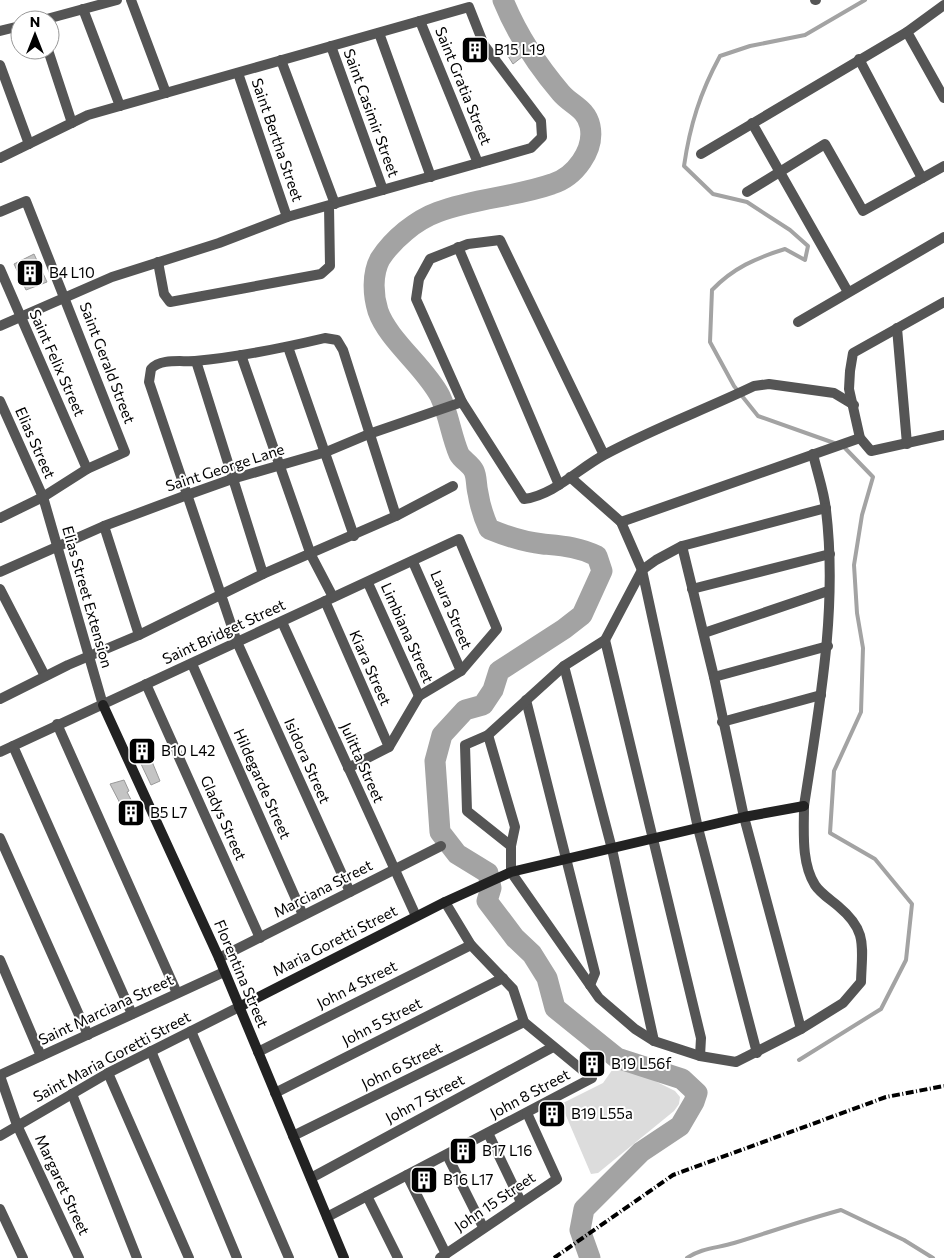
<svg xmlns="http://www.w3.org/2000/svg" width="944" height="1258" font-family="Commissioner,sans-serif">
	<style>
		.green { fill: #dcdcdc }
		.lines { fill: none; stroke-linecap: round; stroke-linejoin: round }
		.stream { stroke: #a3a3a3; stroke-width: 4 }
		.river { stroke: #a3a3a3; stroke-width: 21 }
		.building { fill: #c4c4c4; stroke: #999 }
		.street { stroke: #555; stroke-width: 10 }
		.secondary { stroke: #222; stroke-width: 10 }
		.rail { stroke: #000; stroke-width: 4; stroke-dasharray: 8 2.5 1 2.5; stroke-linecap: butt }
		.labels { text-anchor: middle; stroke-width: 4; stroke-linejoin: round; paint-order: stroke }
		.poi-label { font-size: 15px; fill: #000; stroke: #fff; text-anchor: start }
		.street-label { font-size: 15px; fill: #000; stroke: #fff }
	</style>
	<rect width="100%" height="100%" fill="#fff"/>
	<polygon class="green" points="615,1066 631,1069 675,1091 680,1097 679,1104 674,1111 598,1173 591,1174 561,1104 603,1083"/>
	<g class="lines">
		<g class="stream">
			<path d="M837,444L758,416L734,386L710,342L712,290C733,268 756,258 785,249L805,260L808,246L790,230L747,202L713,194L684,166C690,125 700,93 720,56L750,46L805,35L865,0"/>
			<polyline points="799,1060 881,1009 906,960 912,904 875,859 830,833 834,771 861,712 863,648 857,613 854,565 862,515 873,477 843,446"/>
			<path d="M687,1258C701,1248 718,1248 734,1243C770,1232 804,1220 841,1210L904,1240L933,1258"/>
		</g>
		<path class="river" d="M503,0C516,32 538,66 561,93C571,105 586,108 590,126C595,150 575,177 552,184C515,197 475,198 438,212C416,220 393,239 380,259C372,274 373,295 378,311C388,340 425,367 440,396C449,415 451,435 459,454C462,460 471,464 474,471C477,477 476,486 478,493C480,506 484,518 489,529C506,536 525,542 543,544C563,546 579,547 597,556L602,571L582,615L564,629L499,671L493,690L483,705L465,710L442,735L435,761L440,832L457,854L488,873L491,888L487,901L515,938L532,954L547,978L555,1008L617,1058L682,1079L697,1093L694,1102L680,1126L641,1152L584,1209L580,1230L590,1258"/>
	</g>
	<g class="building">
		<polygon points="475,42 482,54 474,60 466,49"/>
		<polygon points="521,45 527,53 513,64 508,56"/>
		<polygon points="34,254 47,282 26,290 14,264"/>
		<polygon points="144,742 160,781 151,785 133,747"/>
		<polygon points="124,780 129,791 127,792 140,817 126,823 123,809 110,784"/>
		<polygon points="557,1104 563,1111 550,1118 544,1111"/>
	</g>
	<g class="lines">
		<g class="street">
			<polyline points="131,0 166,93"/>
			<polyline points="815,0 816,0"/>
			<polyline points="83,9 120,106"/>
			<polyline points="43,20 117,0"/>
			<polyline points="420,21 478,163"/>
			<polyline points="0,31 20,26"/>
			<polyline points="907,32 944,98"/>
			<polyline points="379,33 431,177"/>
			<polyline points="331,46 383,190"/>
			<polyline points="48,50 72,123"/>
			<polyline points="859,59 922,178"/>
			<polyline points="281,60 335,204"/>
			<polyline points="0,65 29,144"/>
			<polyline points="238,73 287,217"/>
			<polyline points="752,123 848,292"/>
			<polyline points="701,154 907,32 944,5"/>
			<polyline points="0,158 88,115 469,7 484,45 541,121 542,137 531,148 287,217 219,243 112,277 0,326"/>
			<polyline points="747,192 825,144 863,211 944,166"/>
			<polyline points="0,212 26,201 125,452 87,469 43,497 0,518"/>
			<polyline points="458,247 559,485"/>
			<polyline points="158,262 164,294 170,302 321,274 330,266 329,206"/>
			<polyline points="0,269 87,469"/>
			<polyline points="944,302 853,353 850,371 849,389 860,438 871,451 944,435"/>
			<polyline points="798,322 944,237"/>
			<polyline points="897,328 907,444"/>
			<polyline points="288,347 354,536"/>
			<polyline points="241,355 311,555 333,597"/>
			<polyline points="196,361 263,574"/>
			<polyline points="0,401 43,497 103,705"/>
			<path d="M604,455L500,240L468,244L430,259L419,279L416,299L462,402L524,499C554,495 578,469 604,455C652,429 704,410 754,386L769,384L834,393L854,405"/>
			<polyline points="570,477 621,522 642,570 698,828 757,1053"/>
			<polyline points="621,522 860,438"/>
			<polyline points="104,526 139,635"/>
			<polyline points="682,546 714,677 744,817 801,1029"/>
			<polyline points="413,562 461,671"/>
			<polyline points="0,572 104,526 187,495 232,479 326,452 369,434 462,402"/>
			<polyline points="368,583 419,696"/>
			<polyline points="0,589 45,676"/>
			<polyline points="692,589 830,554"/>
			<polyline points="325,601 389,747"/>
			<polyline points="282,622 416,916"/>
			<polyline points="704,633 828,591"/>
			<polyline points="605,640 701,1038 700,1056"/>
			<polyline points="192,664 303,915"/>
			<polyline points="564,666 612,849 654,1041"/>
			<polyline points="714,677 828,646"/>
			<polyline points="146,684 260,938"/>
			<polyline points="0,699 68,665 139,635 263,574 396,516 453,486"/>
			<polyline points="526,700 595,973 590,985"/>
			<polyline points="722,722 821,695"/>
			<polyline points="57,724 177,993"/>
			<path d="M488,735L515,827L511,846V872L599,998L635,1029L654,1041L700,1056L736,1062L801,1029L843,1003L861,982C862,946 868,931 838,906C831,900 820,893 815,885C801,863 804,831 804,806C819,708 838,609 826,510C824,491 817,472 813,454"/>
			<polyline points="13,746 132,1014"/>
			<polyline points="0,752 459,539 497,629 461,671 419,696 389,747 348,768"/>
			<polyline points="0,838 88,1035"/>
			<polyline points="511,846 467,811 465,745 488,735 564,666 605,640 642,570 656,560 682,546 826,508"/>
			<path d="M350,892L237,642L149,382L151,369C161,358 181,362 195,361C239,357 283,348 325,338L337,340L343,350L396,516"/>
			<polyline points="219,958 441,846"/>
			<polyline points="0,960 41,1056"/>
			<polyline points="191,1031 289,1258"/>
			<polyline points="151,1051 237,1258"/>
			<polyline points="258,1052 471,945"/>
			<polyline points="108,1073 189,1258"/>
			<polyline points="0,1075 224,972"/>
			<polyline points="0,1076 17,1125 79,1258"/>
			<polyline points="275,1093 503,978"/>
			<polyline points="72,1094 137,1258"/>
			<polyline points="488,1133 521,1202"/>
			<polyline points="0,1136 108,1073 239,1007"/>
			<polyline points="293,1136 524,1022"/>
			<polyline points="447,1155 483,1227"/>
			<polyline points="407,1175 446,1254"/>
			<polyline points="311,1178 553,1047"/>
			<polyline points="367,1196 398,1258"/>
			<polyline points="0,1209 23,1258"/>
			<polyline points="327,1217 592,1078 524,1022 513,989 471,945 445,902"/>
			<polyline points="440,1258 557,1179 527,1113"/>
		</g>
		<g class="secondary">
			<polyline points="103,705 219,958 344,1258"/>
			<polyline points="239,1007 445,902 511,872 744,817 804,806"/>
		</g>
		<polyline class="rail" points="554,1258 673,1175 886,1097 944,1086"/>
	</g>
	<defs>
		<g id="building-square" transform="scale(1.4375)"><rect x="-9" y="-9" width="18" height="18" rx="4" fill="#000" stroke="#fff"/><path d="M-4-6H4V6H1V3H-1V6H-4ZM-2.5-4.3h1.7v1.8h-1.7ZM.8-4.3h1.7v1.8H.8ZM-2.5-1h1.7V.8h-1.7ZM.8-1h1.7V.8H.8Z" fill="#fff"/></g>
	</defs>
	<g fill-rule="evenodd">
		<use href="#building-square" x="475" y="50"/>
		<use href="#building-square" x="30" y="273"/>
		<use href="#building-square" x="142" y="751"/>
		<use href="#building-square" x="131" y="813"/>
		<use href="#building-square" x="592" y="1064"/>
		<use href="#building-square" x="552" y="1114"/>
		<use href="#building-square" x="463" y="1151"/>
		<use href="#building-square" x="424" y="1180"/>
	</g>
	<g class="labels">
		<g class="poi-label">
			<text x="494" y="55">B15 L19</text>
			<text x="49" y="278">B4 L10</text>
			<text x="161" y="756">B10 L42</text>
			<text x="150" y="818">B5 L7</text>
			<text x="611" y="1069">B19 L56f</text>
			<text x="571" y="1119">B19 L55a</text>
			<text x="482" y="1156">B17 L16</text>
			<text x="443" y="1185">B16 L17</text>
		</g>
		<g class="street-label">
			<text transform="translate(463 86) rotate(68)" y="5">Saint Gratia Street</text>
			<text transform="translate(371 113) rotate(70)" y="5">Saint Casimir Street</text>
			<text transform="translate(277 140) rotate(71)" y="5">Saint Bertha Street</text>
			<text transform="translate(57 363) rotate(66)" y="5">Saint Felix Street</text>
			<text transform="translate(107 363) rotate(69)" y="5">Saint Gerald Street</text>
			<text transform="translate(35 443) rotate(66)" y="5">Elias Street</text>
			<text transform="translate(225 468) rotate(-18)" y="5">Saint George Lane</text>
			<text transform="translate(87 597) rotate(74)" y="5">Elias Street Extension</text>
			<text transform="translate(451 610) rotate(67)" y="5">Laura Street</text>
			<text transform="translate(224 632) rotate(-25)" y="5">Saint Bridget Street</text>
			<text transform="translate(407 633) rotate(66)" y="5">Limbiana Street</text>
			<text transform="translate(370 668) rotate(66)" y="5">Kiara Street</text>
			<text transform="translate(307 761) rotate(66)" y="5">Isidora Street</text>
			<text transform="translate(362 763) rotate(66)" y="5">Julitta Street</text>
			<text transform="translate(262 784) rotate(66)" y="5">Hildegarde Street</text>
			<text transform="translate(223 818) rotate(66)" y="5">Gladys Street</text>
			<text transform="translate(323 889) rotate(-27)" y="5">Marciana Street</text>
			<text transform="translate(335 941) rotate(-27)" y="5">Maria Goretti Street</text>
			<text transform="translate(241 974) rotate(67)" y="5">Florentina Street</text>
			<text transform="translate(357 985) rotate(-27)" y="5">John 4 Street</text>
			<text transform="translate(106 1010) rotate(-25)" y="5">Saint Marciana Street</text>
			<text transform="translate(382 1022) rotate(-27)" y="5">John 5 Street</text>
			<text transform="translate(112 1057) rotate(-28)" y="5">Saint Maria Goretti Street</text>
			<text transform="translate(402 1066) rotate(-26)" y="5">John 6 Street</text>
			<text transform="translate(530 1094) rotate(-28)" y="5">John 8 Street</text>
			<text transform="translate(425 1099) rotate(-28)" y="5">John 7 Street</text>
			<text transform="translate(62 1185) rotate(65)" y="5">Margaret Street</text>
			<text transform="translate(495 1202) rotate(-34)" y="5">John 15 Street</text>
		</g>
	</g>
	<g transform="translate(35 35)"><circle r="24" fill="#ffffff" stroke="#999999"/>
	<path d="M0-4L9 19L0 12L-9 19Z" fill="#000000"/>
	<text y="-8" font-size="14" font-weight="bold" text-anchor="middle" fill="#000000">N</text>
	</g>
</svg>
